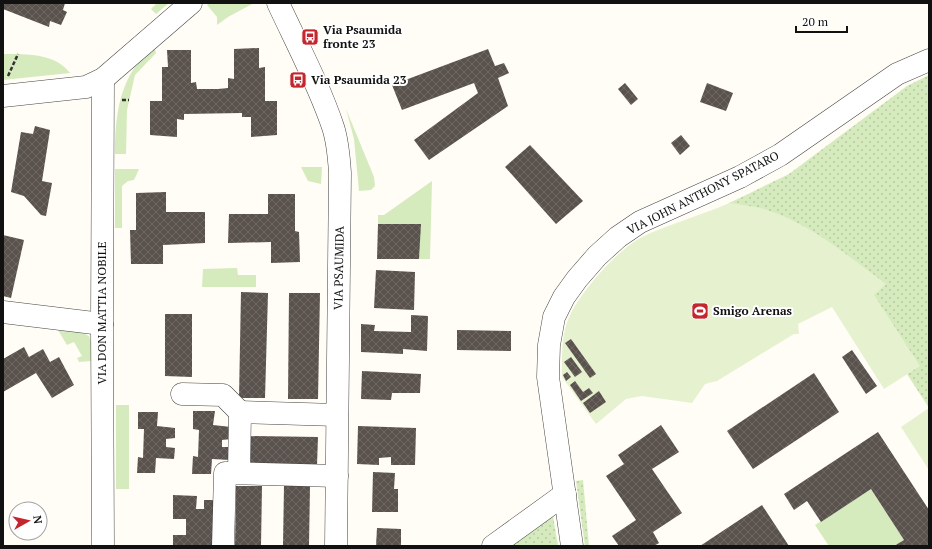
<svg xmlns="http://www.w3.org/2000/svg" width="932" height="549" font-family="'PT Serif',serif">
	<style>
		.grass { fill: url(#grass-dots) }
		.garden { fill: #d5ebbd }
		.pitch { fill: #e6f2cf }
		.building { fill: url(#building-cross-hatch) }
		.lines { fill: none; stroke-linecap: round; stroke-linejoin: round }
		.minor-casing { stroke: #444; stroke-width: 23 }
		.path { stroke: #333; stroke-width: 2.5; stroke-dasharray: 4 2; stroke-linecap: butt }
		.minor { stroke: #fff; stroke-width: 22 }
		.labels { text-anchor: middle; stroke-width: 4; stroke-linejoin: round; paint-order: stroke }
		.poi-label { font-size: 12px; font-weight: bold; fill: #111; stroke: #fff; text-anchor: start }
		.street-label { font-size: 12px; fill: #111; stroke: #fff }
	</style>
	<defs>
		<pattern id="grass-dots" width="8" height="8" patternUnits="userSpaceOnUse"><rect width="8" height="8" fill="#d5ebbd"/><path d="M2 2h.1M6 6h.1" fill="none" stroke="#b6c8a1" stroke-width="1.8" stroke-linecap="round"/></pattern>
		<pattern id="building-cross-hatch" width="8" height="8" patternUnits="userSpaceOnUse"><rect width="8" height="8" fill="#5a524d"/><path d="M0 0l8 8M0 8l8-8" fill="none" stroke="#6d6662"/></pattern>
	</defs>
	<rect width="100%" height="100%" fill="#fffdf5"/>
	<g class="grass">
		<polygon points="929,75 929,408 907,374 919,366 721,207 789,174 907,86"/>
		<polygon points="583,480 589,546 585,546 576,481"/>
		<polygon points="553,516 558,546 509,546"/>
	</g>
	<g class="garden">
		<polygon points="157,3 169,3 156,14 151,9"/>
		<polygon points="209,3 254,3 228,17 217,25 217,17 207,5"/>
		<path d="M155,49L156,53L135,75L127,110L126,154H115C115,127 117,95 133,70C138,62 148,56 155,49Z"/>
		<path d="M3,54C26,54 55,53 70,73L3,80Z"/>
		<polygon points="346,109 374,177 375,186 371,190 359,191 354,139"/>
		<polygon points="301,167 322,167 321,184 308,181"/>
		<polygon points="115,169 139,169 134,180 128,181 122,186 122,228 115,228"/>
		<polygon points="432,181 430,259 419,259 420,224 378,224 378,215 384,215"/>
		<polygon points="237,268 238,275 256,275 256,287 202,287 203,269"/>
		<polygon points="58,330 80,332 89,336 91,342 91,361 79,362 77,358 82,356 74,342 67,345"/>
		<rect x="116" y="405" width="13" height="84"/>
		<polygon points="871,489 904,540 894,546 829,546 815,525"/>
	</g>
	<g class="pitch">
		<path d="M730,203C741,205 753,206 764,209C810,223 848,256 886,284L874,295L920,366L884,389L832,307L798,324L799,334H794L717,381L705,384L692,403L642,396L626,399L596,424L562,377C562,358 561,337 568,320C578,294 618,249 642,237C669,224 702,215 730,203Z"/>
		<polygon points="929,408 929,470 901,427"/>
	</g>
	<g class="building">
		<polygon points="3,3 65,3 63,10 67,12 61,25 50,21 49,27 3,9"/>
		<polygon points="259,48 259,68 265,67 265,101 277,101 277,135 251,137 251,117 242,117 242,113 184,114 184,120 177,119 177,137 150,135 150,101 162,101 162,67 168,67 167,50 191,50 191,83 196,82 197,89 218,89 228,88 228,78 234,79 234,49"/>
		<polygon points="488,49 495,66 504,63 509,73 498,78 508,106 429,160 414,140 478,93 474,83 402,110 392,85"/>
		<polygon points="625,83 638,99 631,105 618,89"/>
		<polygon points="707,83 733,93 726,111 700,102"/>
		<polygon points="35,126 50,130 42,181 52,183 46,216 41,215 24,196 11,192 21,132 33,134"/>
		<polygon points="681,135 690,146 680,155 671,143"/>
		<polygon points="530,145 583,201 556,224 505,167"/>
		<polygon points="166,192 166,212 205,212 205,243 163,245 163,264 131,264 130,230 136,230 136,193"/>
		<polygon points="268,194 295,194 295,231 299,232 300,262 271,263 271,242 228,243 229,214 268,214"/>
		<polygon points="378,224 421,224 419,259 377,259"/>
		<polygon points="3,235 24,240 11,298 3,296"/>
		<polygon points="376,270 415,272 414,310 374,308"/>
		<polygon points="241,292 268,293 265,398 239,398"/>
		<polygon points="289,293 320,293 318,399 288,399"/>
		<polygon points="165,314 192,314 192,377 165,376"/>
		<polygon points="411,315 428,316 427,351 403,349 403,354 361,352 361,324 375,325 374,331 411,332"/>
		<polygon points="457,330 511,331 511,351 457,350"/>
		<polygon points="571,339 596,374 590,378 565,343"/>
		<polygon points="24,347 29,357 43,349 50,362 59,357 74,385 52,398 36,373 3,392 3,359"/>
		<polygon points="852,350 877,386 866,394 842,357"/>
		<polygon points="571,357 582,372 575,377 564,362"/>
		<polygon points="362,371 421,374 420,393 392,393 391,400 361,399"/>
		<polygon points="567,372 571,377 566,381 563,375"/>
		<polygon points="814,373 839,412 753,469 727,431"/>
		<polygon points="575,381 583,392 589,388 593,393 581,401 570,385"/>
		<polygon points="599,391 606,402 590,413 583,403"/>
		<polygon points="193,411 215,411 213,425 231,427 231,439 222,440 222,447 231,447 230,460 212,459 211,474 192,474 193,456 198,457 199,430 193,429"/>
		<polygon points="138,412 158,412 157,426 175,428 175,438 166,439 166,447 175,448 174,459 156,458 155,473 137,473 138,457 143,458 144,429 138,429"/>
		<polygon points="661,425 679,452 652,469 682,513 653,532 659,543 654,546 619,546 612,536 636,520 606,476 624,464 618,455"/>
		<polygon points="358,426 416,428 415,465 391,465 391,457 379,458 379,465 357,464"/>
		<polygon points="878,432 929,510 929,546 894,546 904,540 871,489 821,522 807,501 794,510 784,494"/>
		<polygon points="247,436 318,437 317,465 247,463"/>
		<polygon points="373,472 395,473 394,489 398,489 398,512 372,512"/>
		<polygon points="236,486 262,486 261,546 235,546"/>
		<polygon points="284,486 310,486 309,546 283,546"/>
		<polygon points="173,495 197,496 196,509 204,509 204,500 214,500 213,546 173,546 173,535 186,535 186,519 173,519"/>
		<polygon points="762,505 789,546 700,546"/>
		<polygon points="377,528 401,529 401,546 376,546"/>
	</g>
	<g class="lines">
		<g class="minor-casing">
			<g id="minor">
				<path d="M278,3C297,44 319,85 333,127C338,142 339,158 340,173L336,546"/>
				<polyline points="103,79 102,324 103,546"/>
				<polyline points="3,96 86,87 103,79 191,3"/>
				<polyline points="3,312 102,324"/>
				<polyline points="182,394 223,395 240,412"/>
				<polyline points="239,473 240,412 337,415"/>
				<polyline points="223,546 225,473 337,476"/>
				<polyline points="493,546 565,494"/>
				<polyline points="572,546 548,377 549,345 554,317 564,297 577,279 597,256 618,237 640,222 740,177 780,155 897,74 929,60"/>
			</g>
		</g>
		<g class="path">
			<polyline points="8,76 18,54"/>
			<polyline points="122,100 129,100"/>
		</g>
		<use href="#minor" class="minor"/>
	</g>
	<defs>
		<g id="bus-square" transform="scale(0.9)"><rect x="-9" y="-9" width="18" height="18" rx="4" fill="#c4262e" stroke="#fff"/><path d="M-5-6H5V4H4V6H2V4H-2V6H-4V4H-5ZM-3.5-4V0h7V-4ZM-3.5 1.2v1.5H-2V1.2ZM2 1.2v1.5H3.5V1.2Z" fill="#fff"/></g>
		<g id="stadium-square" transform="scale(0.9)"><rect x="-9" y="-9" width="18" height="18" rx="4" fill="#c4262e" stroke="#fff"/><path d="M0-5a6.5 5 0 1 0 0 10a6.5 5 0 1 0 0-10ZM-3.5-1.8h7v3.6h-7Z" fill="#fff"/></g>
	</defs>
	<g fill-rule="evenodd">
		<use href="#bus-square" x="310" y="37"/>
		<use href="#bus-square" x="298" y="80"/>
		<use href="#stadium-square" x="700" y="311"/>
	</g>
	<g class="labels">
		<g class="poi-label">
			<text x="323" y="34">Via Psaumida<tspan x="323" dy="14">fronte 23</tspan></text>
			<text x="311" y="84">Via Psaumida 23</text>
			<text x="713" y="315">Smigo Arenas</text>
		</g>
		<g class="street-label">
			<text transform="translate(703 193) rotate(-27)" y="4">VIA JOHN ANTHONY SPATARO</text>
			<text transform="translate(339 268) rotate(-89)" y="4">VIA PSAUMIDA</text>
			<text transform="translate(102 313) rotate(-90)" y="4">VIA DON MATTIA NOBILE</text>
		</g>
	</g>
	<rect width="932" height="549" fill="none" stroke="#111111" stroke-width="8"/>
	<g transform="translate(28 521) rotate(82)"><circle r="19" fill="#ffffff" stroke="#a0a0a0"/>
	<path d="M0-3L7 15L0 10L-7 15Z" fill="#c4262e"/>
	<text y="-6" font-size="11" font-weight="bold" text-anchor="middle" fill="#111111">N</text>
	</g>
	<path d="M796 26v6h51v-6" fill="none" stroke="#111111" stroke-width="2"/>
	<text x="802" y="26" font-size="12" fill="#111111" stroke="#ffffff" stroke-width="3" paint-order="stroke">20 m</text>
</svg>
